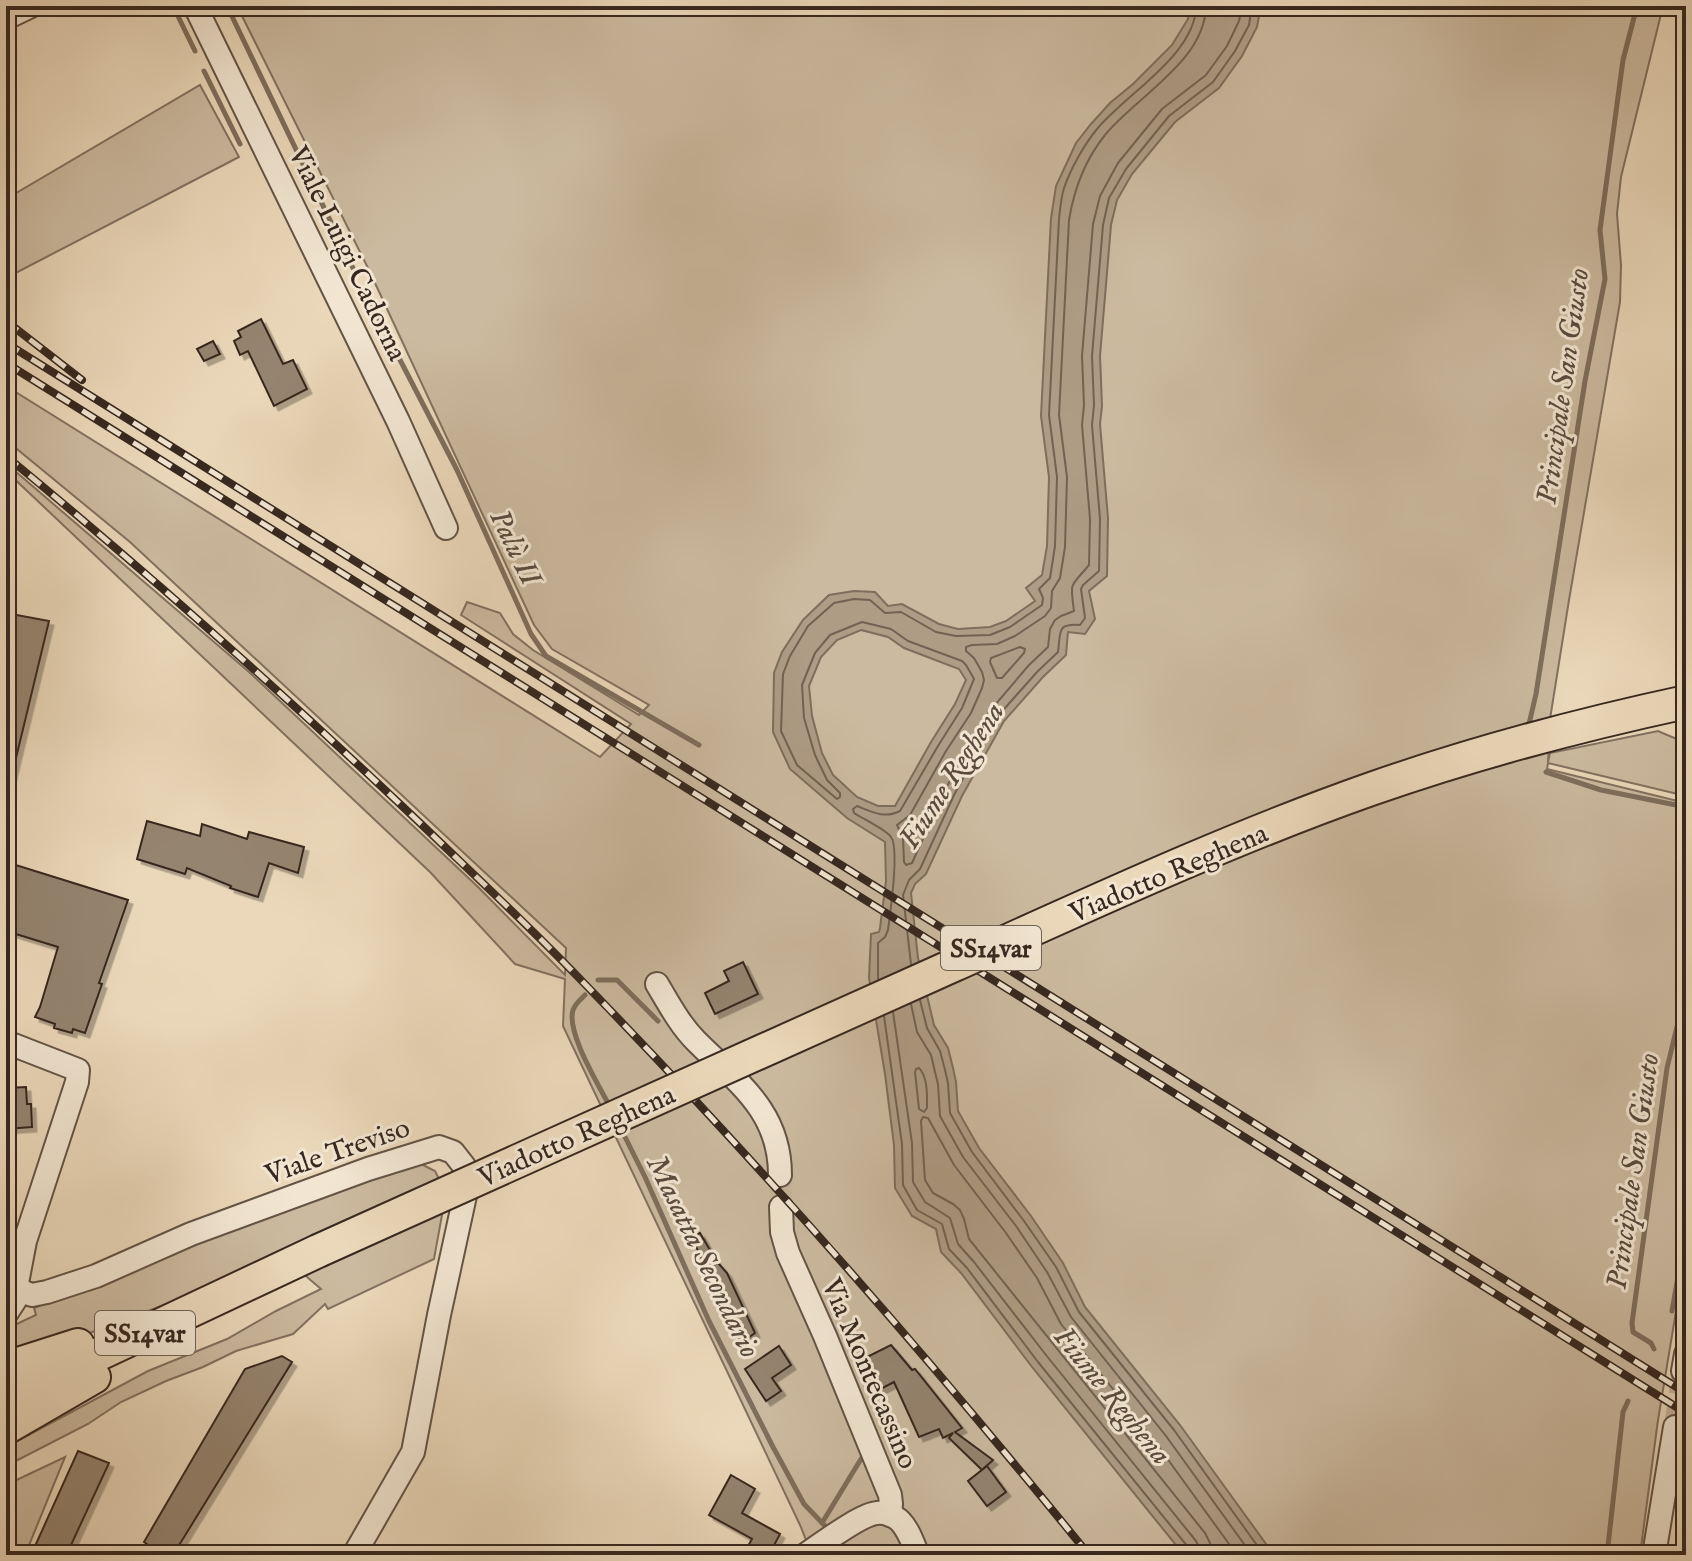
<svg xmlns="http://www.w3.org/2000/svg" width="1692" height="1561" font-family="'IM FELL English',serif">
	<style>
		.green { fill: #ccbaa0; stroke: #827160; stroke-width: 2 }
		.water { fill: #ae9c85; stroke: #7e6e5c; stroke-width: 2; fill-rule: evenodd }
		.lines { fill: none; stroke-linecap: round; stroke-linejoin: round }
		.shore { stroke: #726252; stroke-width: 2 }
		.stream { stroke: #7e6e5c; stroke-width: 5 }
		.building { fill: #958470; stroke: #37281f; stroke-width: 2; filter: url(#shadow) }
		.minor-tunnel { stroke: #c7b59b; stroke-width: 22; stroke-dasharray: 22 11; stroke-linecap: butt }
		.minor-casing { stroke: #645446; stroke-width: 26 }
		.highway-casing { stroke: #37281f; stroke-width: 36 }
		.minor { stroke: #f2e6d2; stroke-width: 22 }
		.highway { stroke: #ebd8ba; stroke-width: 32 }
		.rail-casing { stroke: #37281f; stroke-width: 8 }
		.rail { stroke: #f2e6d2; stroke-width: 5; stroke-dasharray: 15; stroke-linecap: butt }
		.highway-bridge-casing { stroke: #37281f; stroke-width: 36; stroke-linecap: butt }
		.highway-bridge { stroke: #ebd8ba; stroke-width: 32 }
		.labels { text-anchor: middle; stroke-width: 6; stroke-linejoin: round; paint-order: stroke }
		.shield { fill: #f2e6d2; stroke: #6f6155; stroke-width: 2 }
		.shield-label { font-size: 26px; font-weight: bold; fill: #37281f }
		.street-label { font-size: 28px; fill: #37281f; stroke: #f2e6d2 }
		.water-label { font-size: 30px; font-style: italic; fill: #5b4b3e; stroke: #f2e6d2 }
	</style>
	<defs>
		<filter id="shadow"><feDropShadow dx="4.5" dy="4.5" stdDeviation="0" flood-color="#0004"/></filter>
	</defs>
	<rect width="100%" height="100%" fill="#ebd8ba"/>
	<filter id="stains"><feTurbulence type="fractalNoise" baseFrequency=".0025" numOctaves="4"/><feColorMatrix values="0 0 0 0 .2 0 0 0 0 .09 0 0 0 0 .02 0 0 0 .5 -.17"/></filter>
	<radialGradient id="worn" r=".72"><stop offset=".6" stop-color="#630" stop-opacity="0"/><stop offset="1" stop-color="#630" stop-opacity=".3"/></radialGradient>
	<g class="green">
		<polygon points="237,6 1663,6 1621,177 1617,214 1621,265 1620,302 1569,600 1550,719 1548,762 1550,753 1658,731 1686,743 1686,796 1548,763 1547,769 1686,803 1686,1251 1658,1420 1640,1555 812,1555 800,1525 563,1026 565,979 515,964 430,872 6,471 6,467 8,465 249,672 477,886 565,975 566,948 130,542 6,440 6,386 600,757 631,724 461,615 467,602 500,613 513,634 533,650 639,715 649,705 552,649 534,625 368,268"/>
		<polygon points="200,85 239,157 6,278 6,199"/>
		<polygon points="421,1164 435,1171 446,1193 434,1259 328,1309 325,1304 293,1334 236,1351 203,1367 166,1381 121,1402 88,1424 6,1466 6,1447 148,1371 227,1339 276,1311 321,1289 286,1259 55,1346 6,1352 6,1329 36,1315 34,1308 228,1230 383,1173"/>
		<polygon points="65,1457 25,1555 6,1555 6,1485"/>
	</g>
	<path class="water" d="M1189,6H1261L1257,27L1242,56L1219,88L1175,122L1132,174L1117,200L1111,225L1100,356L1102,406L1100,424L1108,518L1107,576L1089,591L1095,619L1085,634L1068,632L1066,655L1043,677L1004,721L962,796L926,874L915,884L911,893L918,958L934,1025L948,1048L953,1068L956,1082L958,1111L979,1148L1031,1216L1063,1263L1085,1307L1180,1425L1274,1555H1184L1032,1367L961,1273L941,1252L936,1229L912,1216L895,1188L894,1145L885,1074L869,978L871,934L879,932L880,928L886,881L885,842L847,818L790,769L773,732L774,673L782,652L803,620L829,595L854,591L875,592L888,606L902,604L939,624L958,629L990,627L1006,621L1035,601L1026,588L1042,575L1047,546L1049,477L1041,416L1051,218L1056,186L1076,143L1091,124L1110,103L1133,84L1172,45L1188,19ZM861,630L888,637L904,648L959,669L966,680L955,704L931,742L895,806H878L857,797L833,775L822,753L812,716L809,686L821,657L837,640Z"/>
	<g class="lines">
		<g class="shore">
			<path d="M1206,6C1205,61 1137,96 1105,135C1085,160 1074,189 1069,220L1059,415L1067,477L1065,547L1060,578L1052,591L1051,608L1045,616L1015,636L997,644L972,645L966,647V651L974,658L982,672L984,680L982,688L971,713L946,751L910,815L897,825L903,838L904,862L906,865L912,863L946,788L989,712L1029,665L1048,647L1050,629L1055,620L1061,616L1074,611C1070,580 1070,588 1089,565L1090,519L1082,425L1084,405L1082,356L1093,224L1100,196L1118,163L1162,109L1206,75L1227,46L1239,21L1242,6"/>
			<polygon points="1020,647 1025,649 1024,653 1002,678 997,678 990,662 991,658"/>
			<path d="M911,964L903,895L909,880L920,869L955,793L997,717L1037,672L1058,652C1061,632 1056,623 1080,625L1085,618L1081,589L1083,585L1099,571L1100,519L1092,425L1094,405L1092,356L1103,225L1109,198L1126,169L1169,116L1213,82L1235,51L1249,25L1252,6"/>
			<path d="M878,979V943L885,937L888,930C890,914 900,849 891,837C885,829 863,819 854,813L853,809L857,806C872,812 885,819 900,811L938,746L962,708L974,679L966,665L962,661L908,641L891,629L862,622L830,635L815,653L802,685L804,718L815,755L827,780L840,793V797L837,799L797,765L781,731L783,674L790,656L808,626L834,603L854,599L870,600L885,613L901,612L936,632L956,636L990,635L1010,627L1042,605L1043,598L1039,589L1050,578L1055,546L1057,477L1049,415L1059,219C1060,209 1061,198 1064,188C1071,168 1084,145 1097,129C1126,94 1196,54 1196,6"/>
			<polyline points="920,1000 927,1028 940,1051 945,1070 948,1083 950,1113 972,1152 1024,1221 1056,1267 1079,1312 1174,1430 1264,1555"/>
			<polyline points="911,1004 917,1032 931,1055 935,1072 938,1084 940,1116 963,1157 1016,1226 1047,1272 1071,1317 1166,1436 1252,1555"/>
			<polyline points="893,1012 912,1143 913,1182 925,1202 950,1218 958,1244 974,1262 1046,1355 1196,1541 1199,1547 1200,1555"/>
			<polyline points="884,1016 902,1144 903,1185 917,1210 942,1224 949,1249 967,1268 1038,1362 1188,1547 1190,1555"/>
			<path d="M919,1068C928,1077 927,1095 927,1108L924,1112L919,1109L915,1072L916,1069Z"/>
			<polyline points="1212,1555 1210,1543 1205,1533 969,1239 964,1219 960,1210 953,1204 933,1193 925,1180 921,1121 923,1117 928,1118 954,1165 1006,1233 1037,1278 1061,1324 1156,1443 1237,1555"/>
		</g>
		<g class="stream">
			<polyline points="173,6 195,51"/>
			<polyline points="227,6 353,268"/>
			<polyline points="204,71 240,144"/>
			<polyline points="368,298 457,470 531,634 546,656 699,745"/>
			<polyline points="1529,724 1536,694 1585,381 1605,279 1600,230 1623,60 1637,6"/>
			<polyline points="1546,772 1601,790 1686,807"/>
			<polyline points="598,980 617,980 658,1021"/>
			<path d="M585,995C581,999 575,1004 573,1010C566,1033 600,1087 611,1109"/>
			<polyline points="621,1129 645,1177 709,1321 773,1447 804,1504 828,1529"/>
			<polyline points="1672,1311 1686,1232"/>
			<polyline points="1654,1349 1651,1343 1633,1332 1632,1323 1667,1068 1686,990"/>
			<polyline points="822,1523 861,1459"/>
			<polyline points="848,1555 849,1552"/>
			<polyline points="1607,1555 1623,1412 1628,1401"/>
		</g>
	</g>
	<g class="building">
		<polygon points="261,319 283,364 293,360 307,389 274,406 248,351 240,355 234,341 241,337 238,331"/>
		<polygon points="213,341 220,354 204,361 197,349"/>
		<polygon points="6,613 49,621 11,779 6,778"/>
		<polygon points="147,821 200,836 202,824 247,839 249,832 304,847 298,873 269,863 258,897 230,888 231,886 187,868 185,874 137,859"/>
		<polygon points="6,862 128,900 99,983 102,984 85,1033 73,1029 72,1033 54,1028 55,1024 35,1017 40,1007 58,947 6,931"/>
		<polygon points="743,962 758,994 715,1014 705,993 729,981 724,971"/>
		<polygon points="26,1087 27,1104 31,1104 32,1127 6,1129 6,1088"/>
		<polygon points="700,1233 717,1262 727,1273 755,1333 741,1343 692,1238"/>
		<polygon points="891,1345 912,1370 915,1369 962,1428 955,1432 993,1460 982,1470 949,1438 953,1433 943,1438 939,1429 919,1437 894,1382 875,1392 859,1361"/>
		<polygon points="779,1346 791,1365 772,1378 781,1391 766,1401 745,1369"/>
		<polygon points="282,1356 292,1362 173,1555 163,1555 144,1542 245,1369"/>
		<polygon points="78,1451 109,1463 71,1545 93,1555 31,1555"/>
		<polygon points="987,1466 1006,1492 987,1506 968,1481"/>
		<polygon points="731,1475 755,1489 742,1513 780,1534 769,1555 743,1555 752,1539 709,1515"/>
	</g>
	<g class="lines">
		<g class="minor-tunnel">
			<polyline points="780,1175 781,1207"/>
			<polyline points="1675,1427 1683,1371"/>
		</g>
		<g class="minor-casing">
			<g id="minor">
				<polyline points="195,6 398,421 446,528"/>
				<polyline points="6,18 31,6"/>
				<path d="M657,984C669,1004 680,1025 696,1041C738,1083 780,1111 780,1175"/>
				<polyline points="6,1042 78,1070 77,1082 25,1241 17,1283 21,1291"/>
				<polyline points="781,1207 782,1232 788,1253 825,1336 890,1495 891,1504 890,1515"/>
				<polyline points="6,1314 21,1291 32,1295 47,1292 96,1276 191,1234 368,1169 439,1147 453,1152 464,1166 468,1182 439,1315 413,1452 354,1555"/>
				<polyline points="1683,1371 1686,1354"/>
				<path d="M805,1555C820,1545 861,1514 877,1513C885,1512 895,1516 900,1521C909,1530 913,1544 918,1555"/>
				<polyline points="1654,1555 1675,1427"/>
			</g>
		</g>
		<g class="highway-casing">
			<g id="highway">
				<polyline points="6,1368 78,1345"/>
				<polyline points="6,1396 46,1379 318,1251"/>
				<polyline points="6,1428 94,1377"/>
			</g>
		</g>
		<use href="#minor" class="minor"/>
		<use href="#highway" class="highway"/>
		<g class="rail-casing">
			<g id="rail">
				<polyline points="6,321 82,380"/>
				<polyline points="6,343 1686,1393"/>
				<polyline points="6,363 1686,1413"/>
				<path d="M6,456C148,573 285,695 419,822C473,874 528,925 580,979C759,1163 927,1355 1089,1555"/>
			</g>
		</g>
		<use href="#rail" class="rail"/>
		<g class="highway-bridge-casing">
			<path id="highway-bridge" d="M318,1251C530,1156 742,1059 954,965C1092,903 1229,839 1371,789C1474,753 1579,725 1686,702"/>
		</g>
		<use href="#highway-bridge" class="highway-bridge"/>
	</g>
	<g class="labels">
		<g class="shield">
			<rect x="941" y="926" width="100" height="44" rx="6"/>
			<rect x="95" y="1311" width="100" height="44" rx="6"/>
		</g>
		<g class="shield-label">
			<text x="991" y="957">SS14var</text>
			<text x="145" y="1342">SS14var</text>
		</g>
		<g class="street-label">
			<text transform="translate(349 253) rotate(64)" y="10">Viale Luigi Cadorna</text>
			<text transform="translate(1168 872) rotate(-23)" y="10">Viadotto Reghena</text>
			<text transform="translate(576 1135) rotate(-24)" y="10">Viadotto Reghena</text>
			<text transform="translate(337 1150) rotate(-19)" y="10">Viale Treviso</text>
			<text transform="translate(871 1373) rotate(67)" y="10">Via Montecassino</text>
		</g>
		<g class="water-label">
			<text transform="translate(1562 386) rotate(-82)" y="10">Principale San Giusto</text>
			<text transform="translate(516 547) rotate(64)" y="10">Palù II</text>
			<text transform="translate(951 775) rotate(-57)" y="10">Fiume Reghena</text>
			<text transform="translate(1632 1171) rotate(-82)" y="10">Principale San Giusto</text>
			<text transform="translate(704 1256) rotate(64)" y="10">Masatta Secondario</text>
			<text transform="translate(1113 1395) rotate(51)" y="10">Fiume Reghena</text>
		</g>
	</g>
	<rect width="1692" height="1561" fill="none" stroke="#ebd8ba" stroke-width="32"/>
	<rect x="8" y="8" width="1676" height="1545" fill="none" stroke="#37281f" stroke-width="4"/>
	<rect x="16" y="16" width="1660" height="1529" fill="none" stroke="#37281f" stroke-width="2"/>
	<rect width="100%" height="100%" filter="url(#stains)"/>
	<rect width="100%" height="100%" fill="url(#worn)"/>
</svg>
